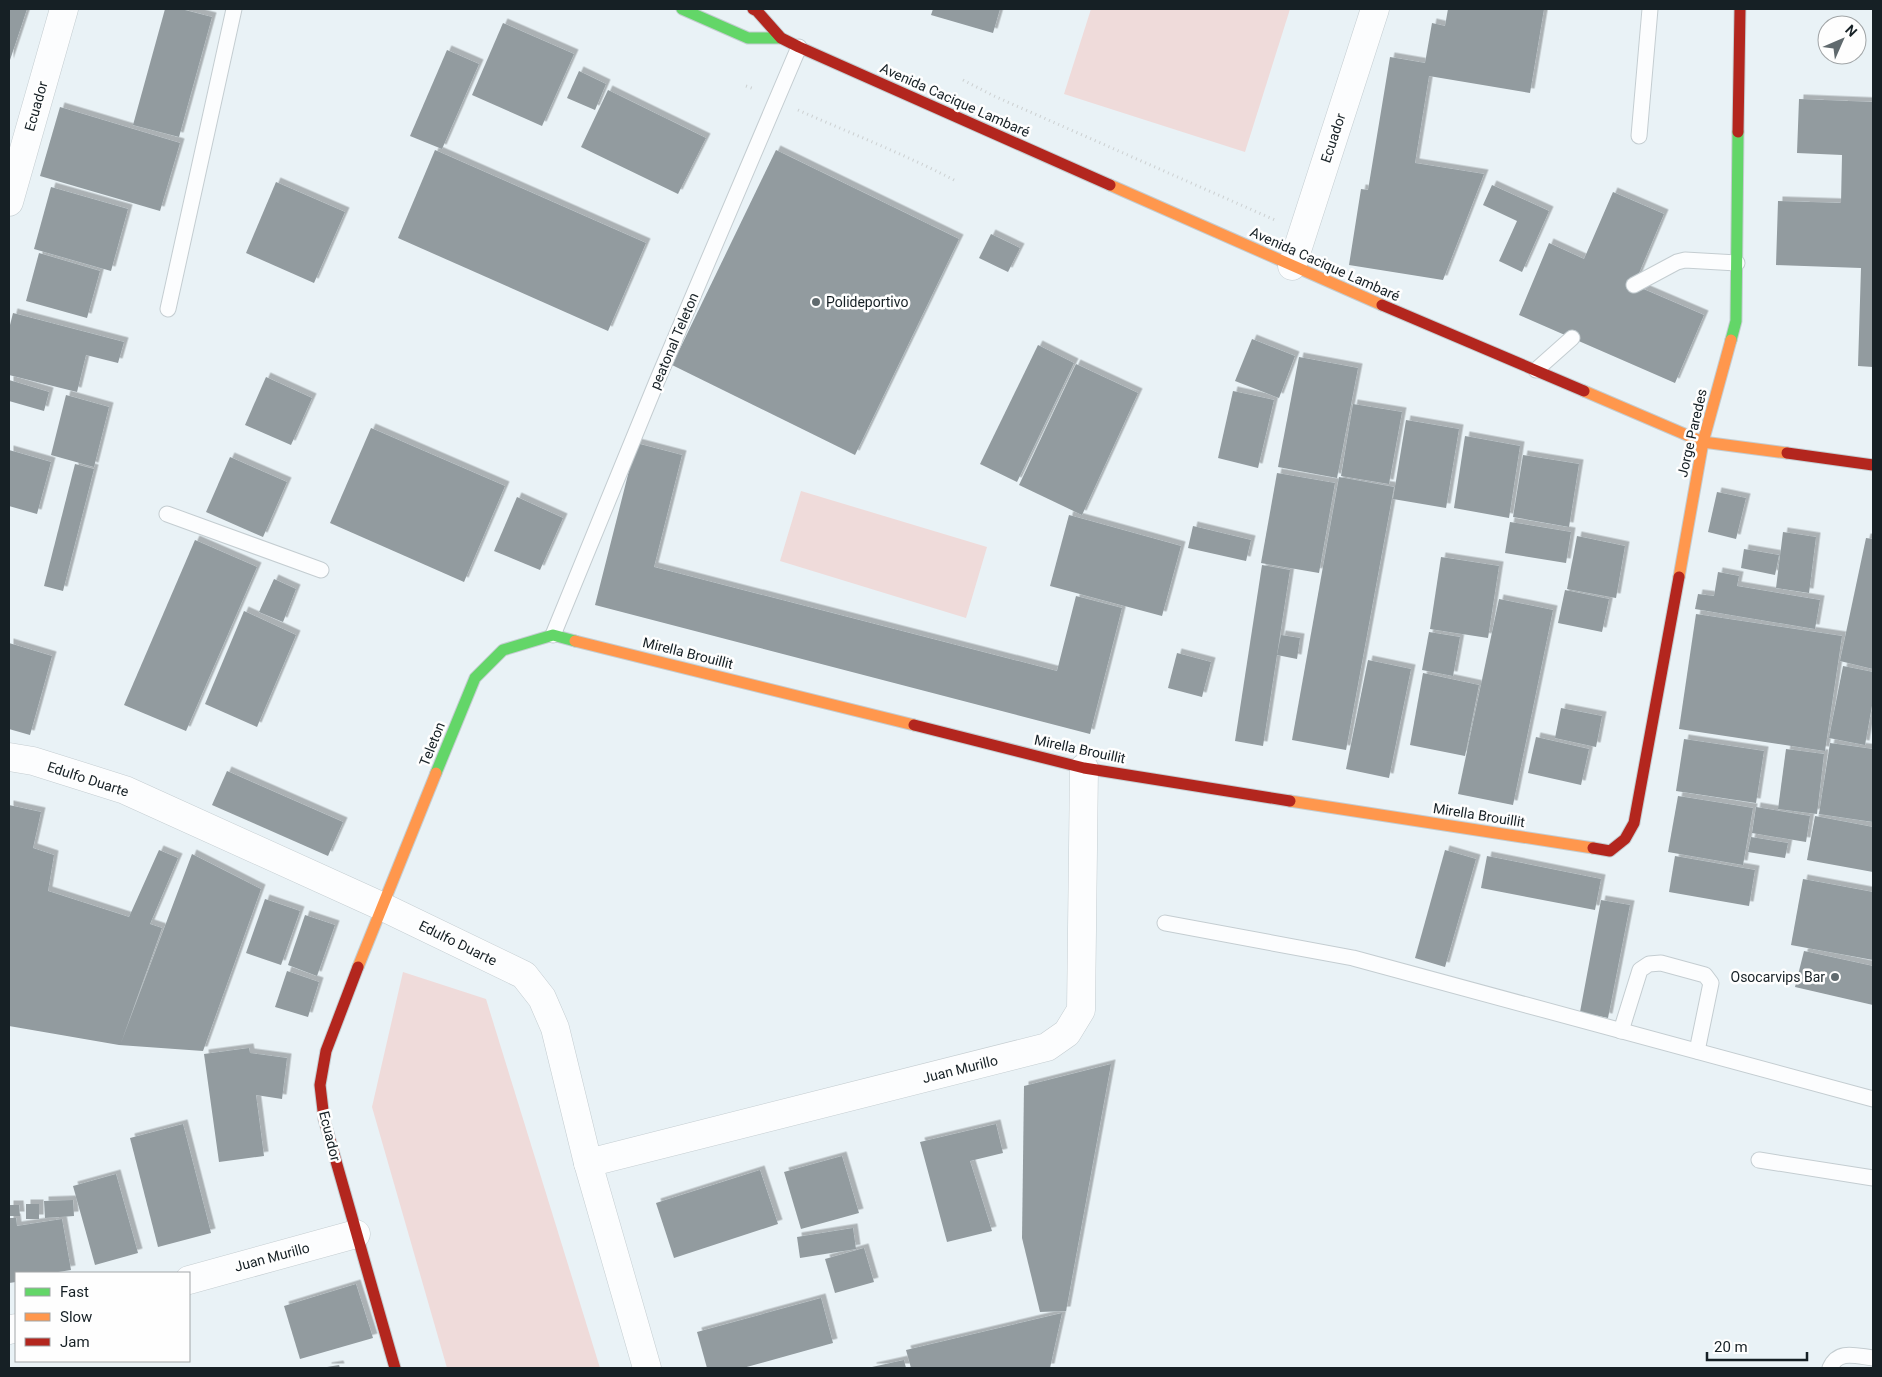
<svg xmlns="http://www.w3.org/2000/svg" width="1882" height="1377" font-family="Roboto,sans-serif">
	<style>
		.green { fill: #efdbda }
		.building { fill: #929b9f; filter: url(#shadow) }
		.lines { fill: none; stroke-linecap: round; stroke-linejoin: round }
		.lane-casing { stroke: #c4cdd1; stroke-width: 17 }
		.street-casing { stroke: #c4cdd1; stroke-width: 29 }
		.fast-casing { stroke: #c4cdd1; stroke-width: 13 }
		.slow-casing { stroke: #c4cdd1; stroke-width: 13 }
		.jam-casing { stroke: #c4cdd1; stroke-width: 13 }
		.path { stroke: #ccd0d1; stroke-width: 3; stroke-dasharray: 1 4; stroke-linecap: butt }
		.lane { stroke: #fcfdfe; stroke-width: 15 }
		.street { stroke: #fcfdfe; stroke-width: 28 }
		.fast { stroke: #63d668; stroke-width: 11 }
		.slow { stroke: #ff974d; stroke-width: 11 }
		.jam { stroke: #b3261e; stroke-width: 11 }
		.poi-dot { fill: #606a6e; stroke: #fefefe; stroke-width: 2 }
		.labels { text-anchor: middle; stroke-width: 5; stroke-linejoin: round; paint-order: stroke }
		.street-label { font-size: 14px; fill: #162025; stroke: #fefefe }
		.poi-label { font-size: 14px; fill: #162025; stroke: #fefefe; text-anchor: start }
	</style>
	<defs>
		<filter id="shadow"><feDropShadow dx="4.5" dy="-4.5" stdDeviation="0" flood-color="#0004"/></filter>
	</defs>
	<rect width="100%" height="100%" fill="#e9f2f6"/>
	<g class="green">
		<polygon points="1091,9 1290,9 1245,152 1064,94"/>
		<polygon points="801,491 987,547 966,618 780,561"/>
		<polygon points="403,972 486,999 600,1368 447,1368 372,1107"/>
	</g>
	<g class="building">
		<polygon points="9,9 27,9 9,63"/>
		<polygon points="165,9 181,9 212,17 179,137 133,125"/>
		<polygon points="933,9 1000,9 993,33 931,15"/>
		<polygon points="1448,9 1544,9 1530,93 1429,76 1415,163 1484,174 1443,280 1349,265 1361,189 1368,190 1390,57 1425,63 1432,23 1445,26"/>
		<polygon points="503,23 574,54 542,126 472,95"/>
		<polygon points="447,50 479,64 442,149 410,136"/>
		<polygon points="579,71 606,84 595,110 567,98"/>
		<polygon points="608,90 706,138 678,194 581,147"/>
		<polygon points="1799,99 1873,102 1873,367 1858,366 1861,268 1776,265 1778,201 1841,203 1842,155 1797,153"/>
		<polygon points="60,107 180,143 160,211 40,176"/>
		<polygon points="435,150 646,243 608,331 398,238"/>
		<polygon points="776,150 959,239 855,455 672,365"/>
		<polygon points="276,182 345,212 314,283 246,253"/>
		<polygon points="1492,185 1549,211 1522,272 1499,261 1517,221 1483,205"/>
		<polygon points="51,187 128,209 111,271 34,249"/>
		<polygon points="1613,192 1664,214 1634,285 1704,315 1675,383 1519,315 1549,243 1584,259"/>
		<polygon points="991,234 1020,248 1008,272 979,258"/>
		<polygon points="39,253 100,271 87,318 26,301"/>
		<polygon points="13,313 124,342 118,363 86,355 77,392 9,375 9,329"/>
		<polygon points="1252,339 1295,356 1279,398 1235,381"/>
		<polygon points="1038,345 1074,363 1017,482 980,464"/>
		<polygon points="1299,357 1358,368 1337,478 1278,467"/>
		<polygon points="1076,364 1138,393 1082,515 1019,485"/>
		<polygon points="266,377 312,398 291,445 245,425"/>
		<polygon points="9,380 49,392 44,411 9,401"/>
		<polygon points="1233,391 1274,400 1258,468 1218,458"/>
		<polygon points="66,395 109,407 94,467 51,455"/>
		<polygon points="1353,404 1402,412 1389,484 1341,476"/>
		<polygon points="1406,420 1459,429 1446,508 1393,499"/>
		<polygon points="371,428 505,486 464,582 330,523"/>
		<polygon points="1465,436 1520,446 1509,518 1454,508"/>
		<polygon points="636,443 682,455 654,567 1057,671 1076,596 1122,608 1090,734 595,605"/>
		<polygon points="9,450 51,462 37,514 9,506"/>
		<polygon points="1523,455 1579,464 1569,527 1513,517"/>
		<polygon points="230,457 287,482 263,537 206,512"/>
		<polygon points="75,464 94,469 63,591 44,586"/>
		<polygon points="1277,473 1335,483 1319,573 1261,563"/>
		<polygon points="1339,477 1394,487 1346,750 1292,740"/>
		<polygon points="1717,492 1746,498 1736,539 1708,532"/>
		<polygon points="517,497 563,518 540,570 494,551"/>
		<polygon points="1069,515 1181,546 1162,616 1050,586"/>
		<polygon points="1510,522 1571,532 1566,563 1505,553"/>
		<polygon points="1193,526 1251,540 1246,561 1188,548"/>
		<polygon points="1783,532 1816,537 1809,593 1776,588"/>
		<polygon points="1577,536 1625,546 1616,598 1567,589"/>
		<polygon points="1866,538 1873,539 1873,669 1840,661"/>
		<polygon points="195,540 257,567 186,731 124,705"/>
		<polygon points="1744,549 1779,555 1775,575 1741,568"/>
		<polygon points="1441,557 1499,566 1488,638 1430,629"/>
		<polygon points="1262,565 1290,570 1263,746 1235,741"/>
		<polygon points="1718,572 1739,576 1737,586 1820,600 1815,629 1695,609 1698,594 1714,596"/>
		<polygon points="274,579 296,589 283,622 259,612"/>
		<polygon points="1565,590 1609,599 1602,632 1558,623"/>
		<polygon points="1499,599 1553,610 1513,805 1458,794"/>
		<polygon points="244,611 296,635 257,727 205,704"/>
		<polygon points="1696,614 1842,636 1825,751 1679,729"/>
		<polygon points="1429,632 1460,637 1453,676 1422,670"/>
		<polygon points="1281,635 1300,638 1297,659 1277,655"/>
		<polygon points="9,643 52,656 30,735 9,729"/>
		<polygon points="1177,653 1211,662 1202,697 1168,688"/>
		<polygon points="1368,660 1411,669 1389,778 1346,769"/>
		<polygon points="1843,666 1873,672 1873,700 1865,745 1829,738"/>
		<polygon points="1423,673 1479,685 1465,756 1410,745"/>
		<polygon points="1561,708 1602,716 1596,747 1555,738"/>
		<polygon points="1536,737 1589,749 1581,785 1528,773"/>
		<polygon points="1684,739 1764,751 1756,803 1676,791"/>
		<polygon points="1830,743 1873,749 1873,822 1819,814"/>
		<polygon points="1786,749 1824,754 1817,814 1778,809"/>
		<polygon points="227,771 343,822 328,856 212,805"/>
		<polygon points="1678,796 1753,808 1743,865 1668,852"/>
		<polygon points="9,805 41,812 33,848 54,855 48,891 129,917 159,850 178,858 150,924 162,928 121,1043 192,854 261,889 203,1051 119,1045 9,1026"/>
		<polygon points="1756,807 1810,816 1806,842 1752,833"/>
		<polygon points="1815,816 1873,827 1873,872 1807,860"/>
		<polygon points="1751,837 1788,843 1785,858 1748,852"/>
		<polygon points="1445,850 1476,859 1445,967 1415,958"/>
		<polygon points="1487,856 1601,879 1595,910 1481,888"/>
		<polygon points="1675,856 1755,870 1749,906 1669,892"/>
		<polygon points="1803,879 1873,892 1873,960 1791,945"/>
		<polygon points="265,899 300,911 281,965 246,953"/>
		<polygon points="1601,900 1630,905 1608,1018 1580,1012"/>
		<polygon points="305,915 335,925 317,976 288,965"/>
		<polygon points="1804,951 1873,966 1873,1005 1795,987"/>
		<polygon points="287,971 319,982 308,1017 275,1007"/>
		<polygon points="249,1048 250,1053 287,1058 282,1099 256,1095 264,1156 219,1162 204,1054"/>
		<polygon points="1111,1064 1066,1311 1040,1312 1022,1238 1024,1086"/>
		<polygon points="183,1124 211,1233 158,1247 130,1138"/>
		<polygon points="996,1124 1003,1153 970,1161 992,1231 947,1242 920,1142"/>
		<polygon points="842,1156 859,1213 801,1229 784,1172"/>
		<polygon points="760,1170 778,1224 674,1258 656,1203"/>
		<polygon points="116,1174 138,1253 95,1265 73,1186"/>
		<polygon points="73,1200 74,1216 45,1218 44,1201"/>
		<rect x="26" y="1204" width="13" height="15"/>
		<polygon points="9,1205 19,1205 20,1216 9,1216"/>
		<polygon points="9,1218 16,1218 17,1226 62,1219 71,1270 52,1273 16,1273 16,1282 9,1283"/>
		<polygon points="853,1228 856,1249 800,1258 797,1237"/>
		<polygon points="864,1248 874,1282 835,1293 825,1259"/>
		<polygon points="356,1284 373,1338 300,1359 284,1306"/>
		<polygon points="821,1298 833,1343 743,1368 707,1368 697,1332"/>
		<polygon points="1062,1313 1050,1368 911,1368 906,1350"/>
		<polygon points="904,1360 906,1368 872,1368 872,1367"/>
		<polygon points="339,1365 340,1368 327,1368 327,1367"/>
	</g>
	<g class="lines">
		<g class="lane-casing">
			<g id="lane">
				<polyline points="1639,136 1650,9"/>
				<polyline points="1634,285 1677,262 1685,260 1737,263"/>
				<polyline points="168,309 234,9"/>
				<polyline points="1536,370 1572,338"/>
				<polyline points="167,514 321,570"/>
				<polyline points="553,635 657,381 799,47"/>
				<polyline points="1165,923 1353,958 1873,1099"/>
				<polyline points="1621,1031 1640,970 1649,964 1661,963 1705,975 1711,983 1697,1051"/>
				<polyline points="1759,1160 1873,1178"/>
				<path d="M1830,1368C1838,1349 1856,1356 1873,1358"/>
			</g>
		</g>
		<g class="street-casing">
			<g id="street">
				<polyline points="9,202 64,9"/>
				<polyline points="1292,266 1375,9"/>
				<polyline points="9,757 33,761 125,790 381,906 524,975 542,998 555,1028 588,1163 647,1368"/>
				<polyline points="588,1163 1047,1047 1067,1033 1081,1010 1084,768"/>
				<polyline points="189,1280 356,1234"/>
				<polyline points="9,1330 16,1328"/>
			</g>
		</g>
		<g class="fast-casing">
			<g id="fast">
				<polyline points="682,9 748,38 781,38"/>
				<polyline points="1731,340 1736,321 1738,132"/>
				<polyline points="436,773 475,678 503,650 553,635 575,641"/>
			</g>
		</g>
		<g class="slow-casing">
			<g id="slow">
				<polyline points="1110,185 1382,305"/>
				<polyline points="1584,391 1703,442 1787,453"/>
				<polyline points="1679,577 1703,442 1731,340"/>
				<polyline points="575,641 914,725"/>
				<polyline points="1290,801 1593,848"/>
				<polyline points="358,967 436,773"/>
			</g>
		</g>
		<g class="jam-casing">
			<g id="jam">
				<polyline points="753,9 757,11 781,38 799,47 1110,185"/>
				<polyline points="1738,132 1740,9"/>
				<polyline points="1382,305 1584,391"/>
				<polyline points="1787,453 1873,465"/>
				<polyline points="914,725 1084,768 1290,801"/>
				<polyline points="1593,848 1610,851 1625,839 1634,823 1679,577"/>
				<polyline points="358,967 326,1051 320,1085 324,1119 395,1368"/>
			</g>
		</g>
		<g class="path">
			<polyline points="963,80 994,96 1275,220"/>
			<polyline points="746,86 754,89"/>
			<path d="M798,110C850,133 904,154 954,180"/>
		</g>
		<use href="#lane" class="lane"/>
		<use href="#street" class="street"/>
		<use href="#fast" class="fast"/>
		<use href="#slow" class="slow"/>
		<use href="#jam" class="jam"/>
	</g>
	<g class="poi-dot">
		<circle cx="816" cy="302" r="5"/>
		<circle cx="1835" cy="977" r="5"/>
	</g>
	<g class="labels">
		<g class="street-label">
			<text transform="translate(955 100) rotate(24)" y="5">Avenida Cacique Lambaré</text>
			<text transform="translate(36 106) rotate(-74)" y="5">Ecuador</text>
			<text transform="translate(1333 138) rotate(-72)" y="5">Ecuador</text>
			<text transform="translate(1325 264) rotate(24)" y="5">Avenida Cacique Lambaré</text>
			<text transform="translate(674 341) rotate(-67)" y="5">peatonal Teleton</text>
			<text transform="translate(1692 433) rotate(-77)" y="5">Jorge Paredes</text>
			<text transform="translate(688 653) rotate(14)" y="5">Mirella Brouillit</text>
			<text transform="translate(432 744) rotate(-68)" y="5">Teleton</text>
			<text transform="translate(1080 749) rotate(12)" y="5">Mirella Brouillit</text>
			<text transform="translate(88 779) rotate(18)" y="5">Edulfo Duarte</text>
			<text transform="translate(1479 815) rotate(9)" y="5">Mirella Brouillit</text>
			<text transform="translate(458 943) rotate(26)" y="5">Edulfo Duarte</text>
			<text transform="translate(960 1069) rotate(-14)" y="5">Juan Murillo</text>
			<text transform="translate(330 1136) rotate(76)" y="5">Ecuador</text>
			<text transform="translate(272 1257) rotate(-15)" y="5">Juan Murillo</text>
		</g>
		<g class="poi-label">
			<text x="826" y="307">Polideportivo</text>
			<text x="1825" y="982" text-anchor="end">Osocarvips Bar</text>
		</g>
	</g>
	<rect width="1882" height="1377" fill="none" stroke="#162025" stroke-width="20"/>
	<rect x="15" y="1272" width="175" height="90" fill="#fefefe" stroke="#a1a5a7"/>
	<rect x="25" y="1288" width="25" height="8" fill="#63d668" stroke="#a1a5a7"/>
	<text x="60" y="1297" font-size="15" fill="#162025">Fast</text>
	<rect x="25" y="1313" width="25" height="8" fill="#ff974d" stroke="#a1a5a7"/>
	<text x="60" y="1322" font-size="15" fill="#162025">Slow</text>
	<rect x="25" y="1338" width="25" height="8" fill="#b3261e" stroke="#a1a5a7"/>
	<text x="60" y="1347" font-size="15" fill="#162025">Jam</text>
	<g transform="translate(1842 40) rotate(45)"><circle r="24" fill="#fefefe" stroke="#a1a5a7"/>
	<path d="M0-4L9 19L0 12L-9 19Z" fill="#606a6e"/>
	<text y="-8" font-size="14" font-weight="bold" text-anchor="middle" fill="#162025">N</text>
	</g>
	<path d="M1707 1352v8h100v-8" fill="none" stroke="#162025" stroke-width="2.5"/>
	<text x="1714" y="1352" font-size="15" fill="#162025" stroke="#fefefe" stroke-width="4" paint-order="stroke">20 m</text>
</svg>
